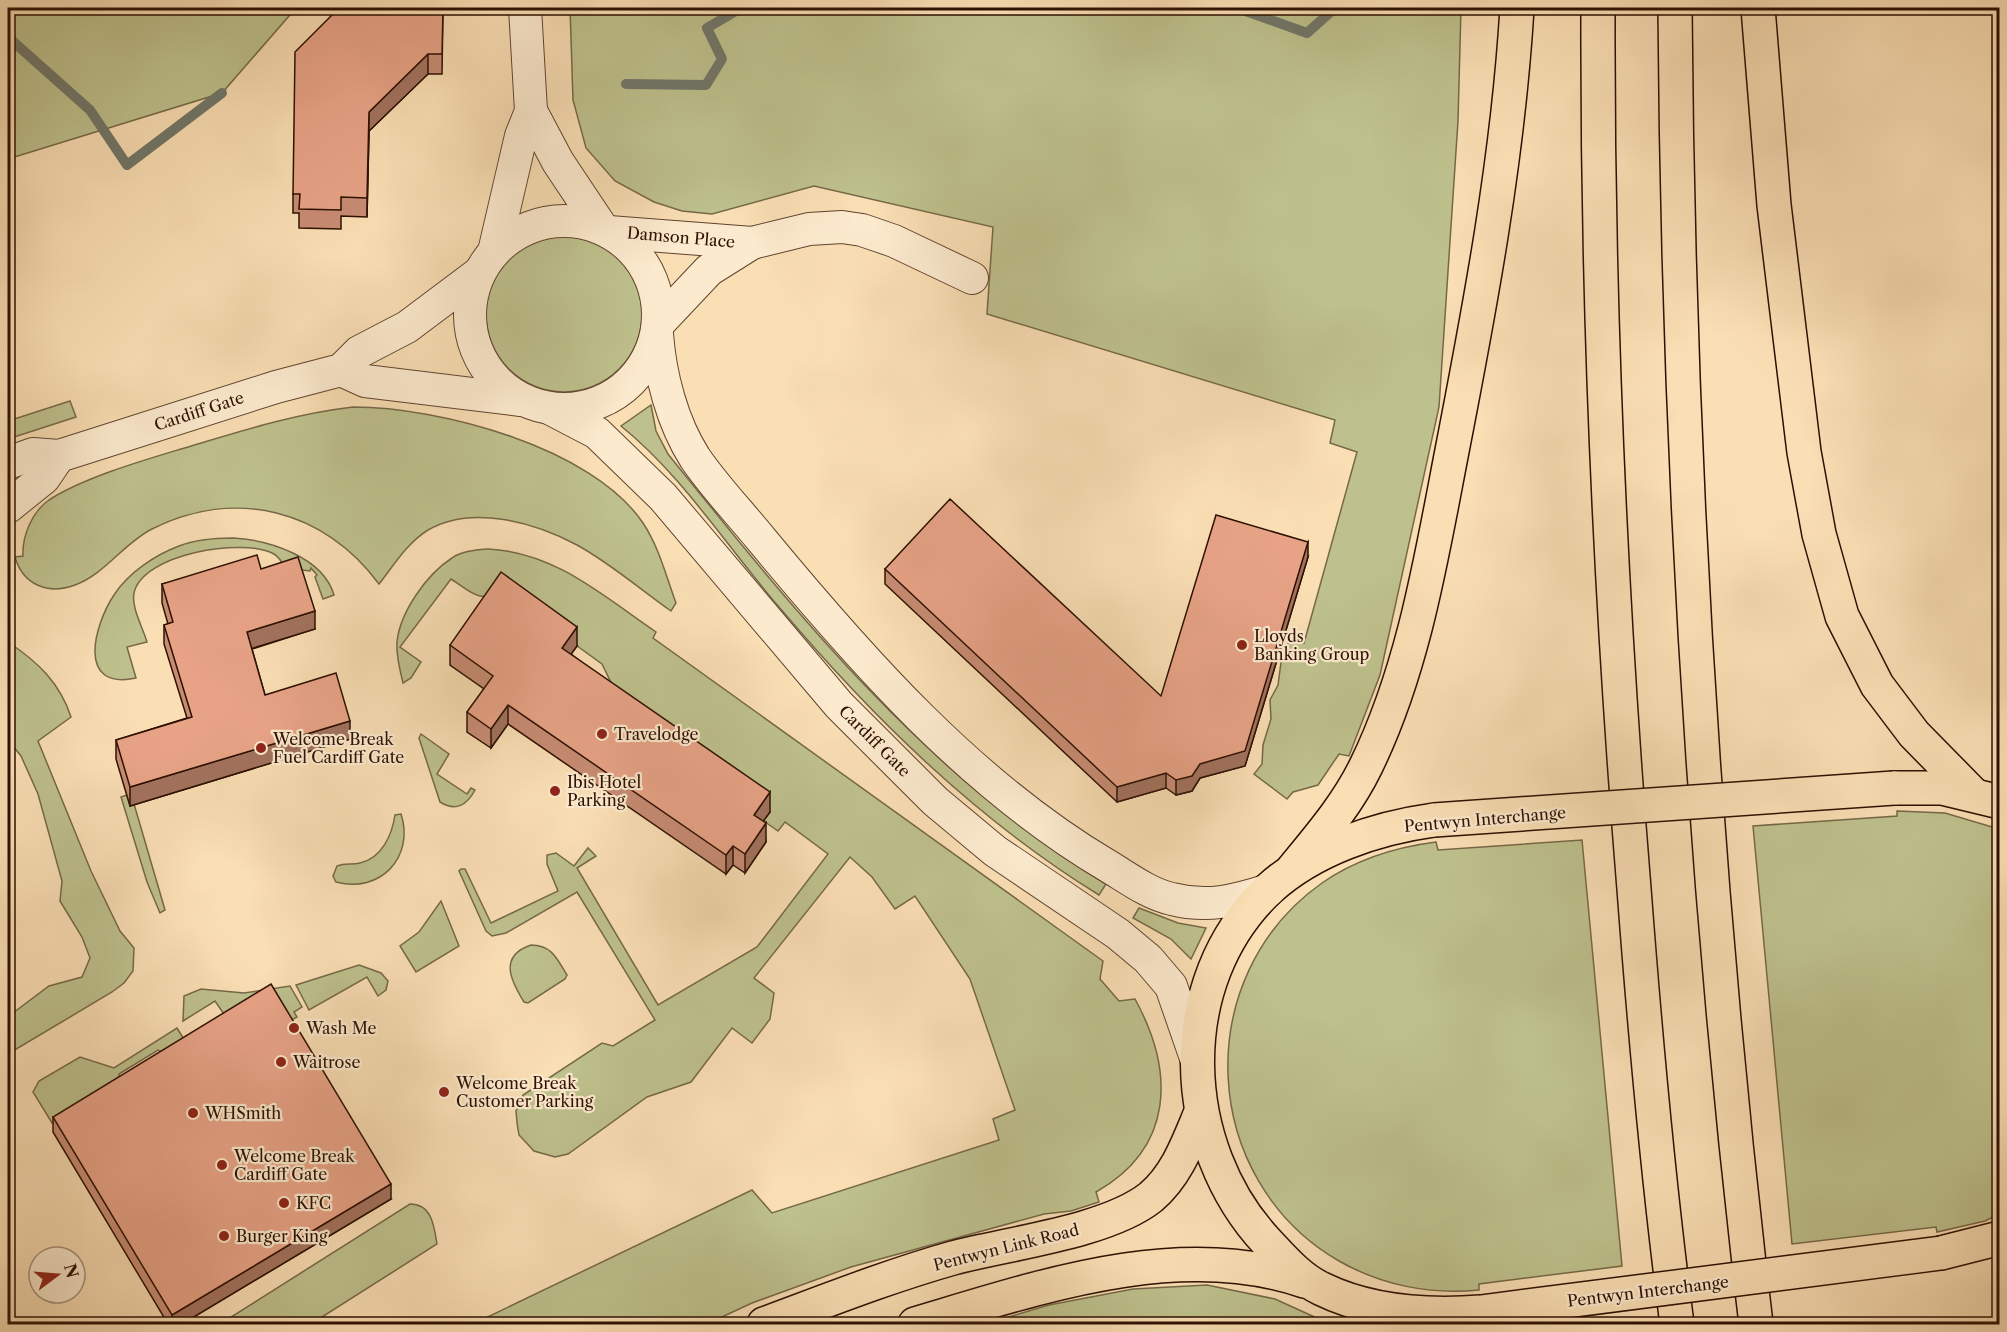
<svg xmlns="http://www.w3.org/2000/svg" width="2007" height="1332" font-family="'Libre Caslon Text',serif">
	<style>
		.green { fill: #bec18d; stroke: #766848; stroke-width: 1.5 }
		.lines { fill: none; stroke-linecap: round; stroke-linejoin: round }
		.stream { stroke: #71776a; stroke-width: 10 }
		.street-casing { stroke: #60442e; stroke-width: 34 }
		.primary-casing { stroke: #2d1002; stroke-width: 36 }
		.highway-casing { stroke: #2d1002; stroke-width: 36 }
		.street { stroke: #fceace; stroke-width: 32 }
		.primary { stroke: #fadeb4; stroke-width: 33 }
		.highway { stroke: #fadeb4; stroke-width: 33 }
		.primary-bridge-casing { stroke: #2d1002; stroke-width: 36; stroke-linecap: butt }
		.primary-bridge { stroke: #fadeb4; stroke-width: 33 }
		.wall { fill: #c88c74; stroke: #2d1002; stroke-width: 1.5 }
		.shaded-wall { fill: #a2725e; stroke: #2d1002; stroke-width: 1.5 }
		.building { fill: #e8a387; stroke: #2d1002; stroke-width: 1.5 }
		.poi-dot { fill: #8f2418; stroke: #fceace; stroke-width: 2 }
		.labels { text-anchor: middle; stroke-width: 4.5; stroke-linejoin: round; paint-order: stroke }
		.street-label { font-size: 16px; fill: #2d1002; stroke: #fceace }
		.poi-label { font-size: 16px; fill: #2d1002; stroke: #fceace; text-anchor: start }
	</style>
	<rect width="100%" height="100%" fill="#fadeb4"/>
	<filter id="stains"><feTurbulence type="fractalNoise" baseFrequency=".00333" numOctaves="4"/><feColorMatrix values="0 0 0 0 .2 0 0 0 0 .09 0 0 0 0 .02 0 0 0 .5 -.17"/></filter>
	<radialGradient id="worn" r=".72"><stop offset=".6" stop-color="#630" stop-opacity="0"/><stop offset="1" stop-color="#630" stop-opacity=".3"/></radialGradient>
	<g class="green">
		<polygon points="8,8 296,8 222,93 8,159"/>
		<polygon points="570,8 1461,8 1458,121 1439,407 1380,675 1349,756 1339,754 1318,785 1293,792 1287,799 1254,774 1262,764 1263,745 1271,719 1270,700 1278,685 1282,655 1290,640 1304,643 1357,452 1330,443 1335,420 987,314 993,227 814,186 712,214 682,211 654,202 615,181 586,148 573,100"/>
		<circle cx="564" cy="314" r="78"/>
		<polygon points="70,401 76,417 8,439 8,421"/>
		<path d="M651,405L656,431L668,454C796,613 928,778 1106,884L1099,895C976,819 872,717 779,607C727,547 683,476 621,426Z"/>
		<path d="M353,407C439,407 592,447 643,523C659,547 666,576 676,603L671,611C641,590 610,563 577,545C536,523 472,504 428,530C407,543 394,565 379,584C325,510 235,487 152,529C124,543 105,574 75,585C48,595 23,585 15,557L23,556C22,536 32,512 49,500C83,478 141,461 181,449C238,432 293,414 353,407Z"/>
		<path d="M233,538C269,540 323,557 334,595L323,599L315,577L317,575L311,568L310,571L285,568C282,562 279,557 274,554C243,537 142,554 134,593C131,607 143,628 147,642L127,647L136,678C76,691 94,625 114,595C128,573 155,555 179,546C197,539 215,538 233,538Z"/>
		<path d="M488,549C555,552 603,596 656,632L653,638L1103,961L1100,979L1119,1001L1135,999C1175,1072 1174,1148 1096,1192L1099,1202L1071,1211L1044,1214L851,1267L752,1303L707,1324H473L752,1190L772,1213L999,1140L993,1119L1015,1110L970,979L915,896L895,909L872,877L850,857L754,978L774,993L770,1019L752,1043L732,1028L691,1082L647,1097L568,1154L555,1157L534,1151L519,1135L517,1123L516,1111L523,1095L602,1043L613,1046L655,1020L577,892L506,933L492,936L486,931L459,871L461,869H465L491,923L558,891L547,864V855L556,853L574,866L588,848L596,856L577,868L658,1005L757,947L828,854L785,822L778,831L768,824L618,697L602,664L501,591C479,604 470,591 451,579L400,647L421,662L411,678L403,683C400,670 396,656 397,642C400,612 427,574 452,558C462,551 476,550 488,549Z"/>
		<path d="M8,642C38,662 60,683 71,717L38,741L91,871L120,931L134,948L133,971L124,983L112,992L8,1054V1046L13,1044L9,1016L49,986L82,977L90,958L82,937L60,901L62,881L38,794L21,756L8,740Z"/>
		<path d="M421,734L449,754L437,774L467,794L471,788L475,790C467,805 456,812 440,802L419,738Z"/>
		<polygon points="127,795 130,805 134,804 165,910 160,913 147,882 121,797"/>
		<polygon points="1897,811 1945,813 1999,829 1999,1214 1985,1221 1937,1232 1936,1227 1792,1244 1753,826 1897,816"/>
		<path d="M401,814C415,857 380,894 336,882L333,876L337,866C345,863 352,865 360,863C382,858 392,835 395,815Z"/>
		<path d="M1582,840L1622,1266L1479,1284V1290C1430,1295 1381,1285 1339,1261C1199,1180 1189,977 1322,883C1355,860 1397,847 1436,842L1438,850Z"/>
		<polygon points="441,901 459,946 416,972 400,946 419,932"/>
		<polygon points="1139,908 1178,923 1206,928 1191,959 1171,939 1133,918"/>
		<path d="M531,945C552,945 557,959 567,975L565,979L528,1003L524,1002C511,981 498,956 531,945Z"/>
		<polygon points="359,965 381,973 388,981 386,990 378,996 367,977 309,1010 296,985"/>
		<polygon points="290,986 302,1007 294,1012 297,1017 286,1023 226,1017 215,1001 183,1021 184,996 201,989 244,993"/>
		<polygon points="177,1028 185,1041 166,1054 158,1050 119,1074 119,1082 52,1123 33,1092 39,1081 80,1057 114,1068"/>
		<path d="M410,1204C432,1204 434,1226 437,1244L311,1324H220Z"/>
		<polygon points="1207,1285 1275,1299 1319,1319 1305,1324 985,1324 1049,1305 1133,1289"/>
	</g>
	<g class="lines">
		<g class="stream">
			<polyline points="1237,8 1307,33 1335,8"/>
			<polyline points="8,37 90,110 127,165 222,93"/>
			<polyline points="626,84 706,85 722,59 707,28 741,8"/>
		</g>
		<g class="street-casing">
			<g id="street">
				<polyline points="531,111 558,162 602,228"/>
				<circle cx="564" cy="315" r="94"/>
				<polyline points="609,232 752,243 809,229 842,227 862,230 894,241 972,278"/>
				<polyline points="494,252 521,136 531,111 525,8"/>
				<polyline points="659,323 709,270 752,243"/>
				<path d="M657,334C660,375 672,422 695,458C714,486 739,512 761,539C861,660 971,785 1108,866C1128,878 1149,894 1172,899C1207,908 1235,901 1269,890"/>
				<polyline points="341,370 365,381 521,400"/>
				<polyline points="551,409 597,433 663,497 839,705 935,801 995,851 1118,934 1148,959 1171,986 1197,1061"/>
				<polyline points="8,463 33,454 59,456 276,387 341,370 359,352 407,327 479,273"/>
				<polyline points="8,507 44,478 59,456"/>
			</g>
		</g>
		<g class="primary-casing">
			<g id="primary">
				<polyline points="1894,788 1942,788 2000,802"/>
				<path d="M1434,820C1376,828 1313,849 1269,889C1170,982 1178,1147 1267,1242C1283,1259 1300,1279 1322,1289C1371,1313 1427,1316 1481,1312"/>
				<polyline points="1941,1253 2000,1238"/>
				<path d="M764,1324C826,1301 889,1276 953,1258C1009,1243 1107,1232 1151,1197C1177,1175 1188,1143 1201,1112"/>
				<path d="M915,1324C1037,1288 1178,1238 1304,1281"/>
			</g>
		</g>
		<g class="highway-casing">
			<g id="highway">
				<path d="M1598,8C1597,302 1610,595 1634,889C1645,1034 1658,1180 1677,1324"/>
				<path d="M1675,8C1678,448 1704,887 1756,1324"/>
				<polyline points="1758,8 1774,205 1804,452 1819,534 1842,616 1877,685 1914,734 1972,793"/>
				<path d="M1293,869C1320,836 1347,805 1366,766C1413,670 1431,560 1451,456C1480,307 1508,159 1517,8"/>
				<polyline points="1368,1306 1387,1324"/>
			</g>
		</g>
		<use href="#street" class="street"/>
		<use href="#primary" class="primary"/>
		<use href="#highway" class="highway"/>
		<g class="primary-bridge-casing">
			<g id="primary-bridge">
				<polyline points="1434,820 1894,788"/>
				<polyline points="1481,1312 1941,1253"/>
			</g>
		</g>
		<use href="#primary-bridge" class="primary-bridge"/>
	</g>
	<g class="wall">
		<polygon points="443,8 442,74 428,74 369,131 367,217 341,216 341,229 299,228 299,213 293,213 293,194"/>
		<polygon points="1308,557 1245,766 1200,778 1192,791 1176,795 1166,788 1117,802 885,584 885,569 1161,696"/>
		<polygon points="261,569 315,629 252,649 265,695 350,739 130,806 116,759 116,740 187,718 164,644 164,625 168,624 162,603 162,584"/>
		<polygon points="450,645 577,646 571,654 770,812 763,821 766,842 745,873 733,865 726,874 508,724 491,748 467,732 467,712 484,689 450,665"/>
		<polygon points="53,1117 391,1199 182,1324 168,1324 53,1132"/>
	</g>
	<g class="shaded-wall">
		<polygon points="428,54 428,74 369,131 367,217 369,112"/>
		<polygon points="1308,542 1308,557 1245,766 1200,778 1192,791 1176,795 1176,780"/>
		<polygon points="315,611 315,629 247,650 247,632"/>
		<polygon points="577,627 577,646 562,667 562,648"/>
		<polygon points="508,705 508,724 491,748 491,729"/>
		<polygon points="350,721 350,739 130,806 130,787"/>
		<polygon points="1166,773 1166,788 1117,802 1117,787"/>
		<polygon points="770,792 770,812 754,834 754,815"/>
		<polygon points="766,823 766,842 745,873 745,854"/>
		<polygon points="733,846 733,865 726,874 726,855"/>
		<polygon points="13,1025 13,1044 8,1045 8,1026"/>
		<polygon points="391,1184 391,1199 182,1324 172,1324 172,1315"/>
	</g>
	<g class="building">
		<polygon points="339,8 443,8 442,54 428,54 369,112 367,198 341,197 341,210 299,209 300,194 293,194 295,52"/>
		<polygon points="950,499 1161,696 1216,515 1308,542 1245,751 1200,764 1192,776 1176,780 1166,773 1117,787 885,569"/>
		<polygon points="257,555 261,569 298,557 315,611 247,632 265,695 336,673 350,721 130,787 116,740 192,717 164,625 173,622 162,584"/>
		<polygon points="501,572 577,627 562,648 770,792 754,815 766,823 745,854 733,846 726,855 508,705 491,729 467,712 493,676 450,645"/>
		<polygon points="271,984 391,1184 172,1315 53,1117"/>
		<polygon points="8,1008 13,1025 8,1026"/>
	</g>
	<g class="poi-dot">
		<circle cx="1242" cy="645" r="6"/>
		<circle cx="602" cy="734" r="6"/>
		<circle cx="261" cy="748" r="6"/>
		<circle cx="555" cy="791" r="6"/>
		<circle cx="294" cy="1028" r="6"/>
		<circle cx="281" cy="1062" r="6"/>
		<circle cx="444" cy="1092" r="6"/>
		<circle cx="193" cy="1113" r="6"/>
		<circle cx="222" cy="1165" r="6"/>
		<circle cx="284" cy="1203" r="6"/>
		<circle cx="224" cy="1236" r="6"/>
	</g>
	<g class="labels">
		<g class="street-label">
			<text transform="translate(681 237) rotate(5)" y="6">Damson Place</text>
			<text transform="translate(199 411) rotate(-18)" y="6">Cardiff Gate</text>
			<text transform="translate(875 741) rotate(45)" y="6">Cardiff Gate</text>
			<text transform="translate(1485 819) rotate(-5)" y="6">Pentwyn Interchange</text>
			<text transform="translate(1006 1247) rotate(-14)" y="6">Pentwyn Link Road</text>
			<text transform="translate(1648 1291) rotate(-7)" y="6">Pentwyn Interchange</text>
		</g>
		<g class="poi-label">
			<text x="1254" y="642">Lloyds<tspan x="1254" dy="18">Banking Group</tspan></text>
			<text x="614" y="740">Travelodge</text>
			<text x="273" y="745">Welcome Break<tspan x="273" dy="18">Fuel Cardiff Gate</tspan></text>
			<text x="567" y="788">Ibis Hotel<tspan x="567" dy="18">Parking</tspan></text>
			<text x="306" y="1034">Wash Me</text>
			<text x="293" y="1068">Waitrose</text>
			<text x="456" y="1089">Welcome Break<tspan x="456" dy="18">Customer Parking</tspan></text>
			<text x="205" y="1119">WHSmith</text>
			<text x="234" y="1162">Welcome Break<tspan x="234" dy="18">Cardiff Gate</tspan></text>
			<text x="296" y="1209">KFC</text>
			<text x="236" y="1242">Burger King</text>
		</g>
	</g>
	<rect width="2007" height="1332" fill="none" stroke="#fadeb4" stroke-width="30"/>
	<rect x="9" y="9" width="1989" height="1314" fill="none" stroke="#2d1002" stroke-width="3"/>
	<rect x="15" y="15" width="1977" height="1302" fill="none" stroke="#2d1002" stroke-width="1.5"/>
	<g transform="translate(57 1275) rotate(74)"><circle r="28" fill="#fceace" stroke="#a9937c" stroke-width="1.5"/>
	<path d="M0-4.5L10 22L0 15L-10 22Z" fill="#8f2418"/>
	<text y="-9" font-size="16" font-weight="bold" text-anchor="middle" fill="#2d1002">N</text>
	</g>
	<rect width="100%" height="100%" filter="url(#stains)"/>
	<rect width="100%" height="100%" fill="url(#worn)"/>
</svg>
